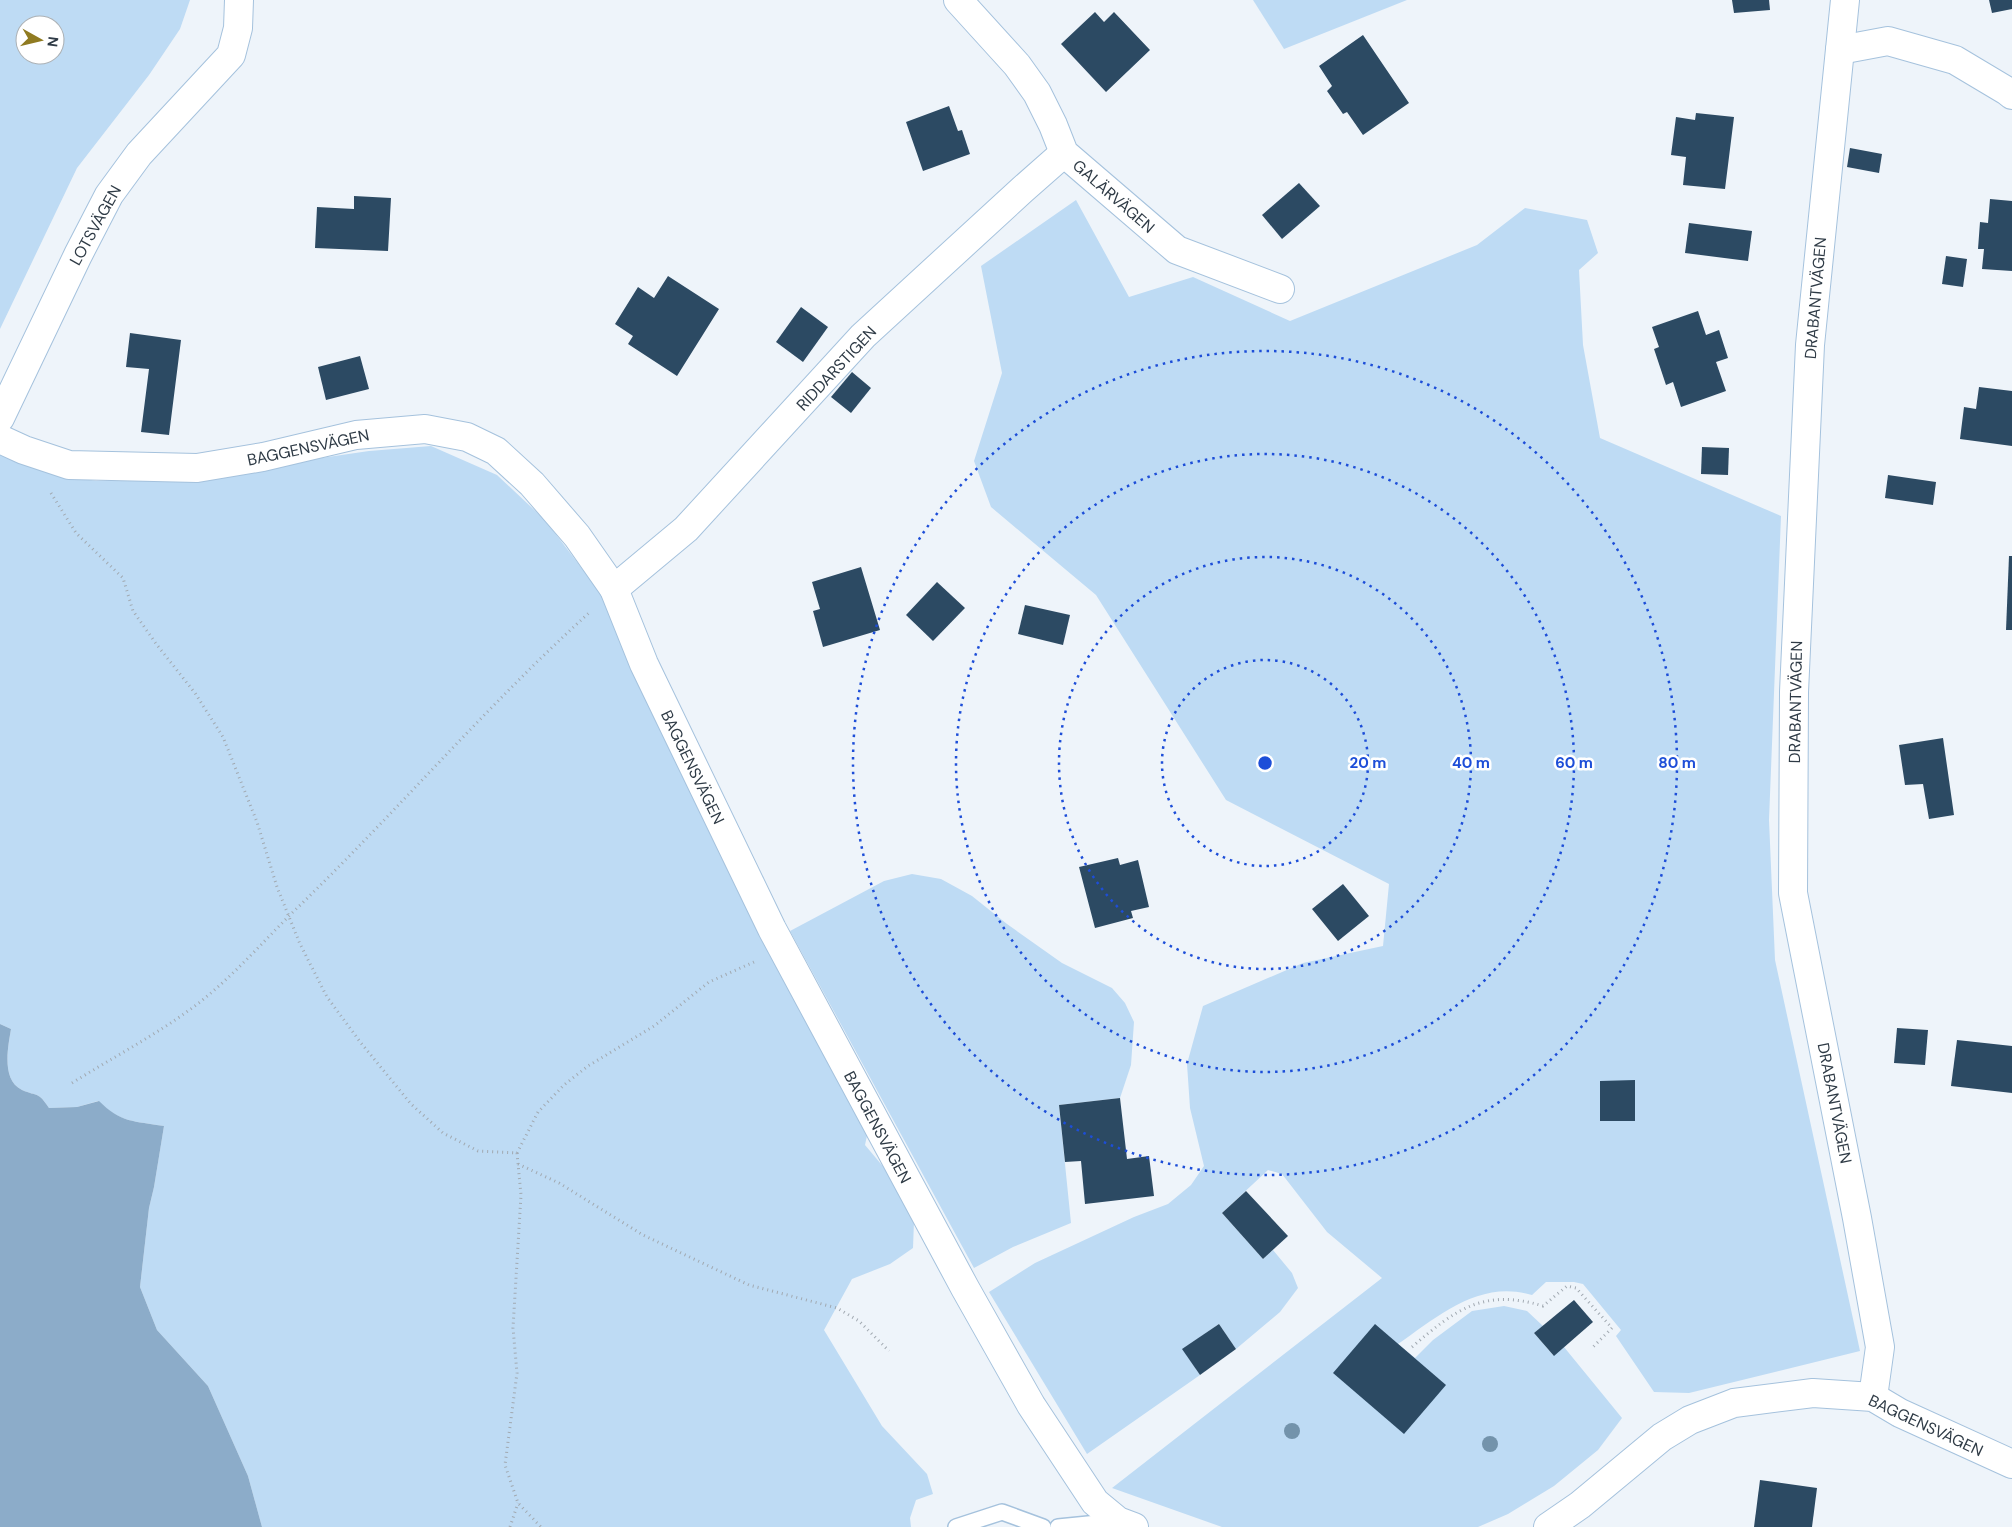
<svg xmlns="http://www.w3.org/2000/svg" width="2012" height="1527" font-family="'DM Sans',sans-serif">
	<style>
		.green { fill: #bedbf4; fill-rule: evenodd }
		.water { fill: #8cacc9 }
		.building { fill: #2c4a63 }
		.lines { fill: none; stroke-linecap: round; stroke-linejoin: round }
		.service-casing { stroke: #a5c2dd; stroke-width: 18 }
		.minor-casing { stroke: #a5c2dd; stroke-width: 30 }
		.path { stroke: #a1a9b1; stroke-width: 3; stroke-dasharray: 1 4; stroke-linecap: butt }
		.service { stroke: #fff; stroke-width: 15 }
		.minor { stroke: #fff; stroke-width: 28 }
		.tree { fill: #7393ab }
		.ring { fill: none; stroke: #1d4ed8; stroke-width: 2.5; stroke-dasharray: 2.5 5 }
		.labels { text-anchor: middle; stroke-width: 5; stroke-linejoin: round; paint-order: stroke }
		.street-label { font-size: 16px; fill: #2f3b46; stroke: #fff }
		.centre { fill: #1d4ed8; stroke: #fff; stroke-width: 2.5 }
		.ring-label { font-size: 15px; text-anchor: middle; font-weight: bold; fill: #1d4ed8; stroke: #fff; stroke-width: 5; stroke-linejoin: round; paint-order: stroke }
	</style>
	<rect width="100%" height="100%" fill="#eef4fa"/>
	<g class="green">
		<path d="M0,0H190L180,29L149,75L77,168L0,329ZM25,25H55V55H25Z"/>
		<polygon points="1253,0 1407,0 1284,49"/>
		<path d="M1076,200L1129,297L1193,277L1290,321L1477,245L1525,208L1587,220L1598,253L1579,270L1583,345L1600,438L1781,516L1769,820L1775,960L1860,1351L1689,1393L1654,1392L1616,1336L1621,1330L1583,1284L1574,1282H1546L1532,1295C1480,1279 1438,1316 1398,1344L1415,1358L1433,1340L1472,1311L1504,1306L1527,1311L1543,1326L1534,1333L1553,1355L1564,1347L1622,1418L1598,1450L1554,1486L1508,1514L1478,1527H1222L1112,1488L1382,1278L1327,1232L1282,1174L1268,1170L1222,1213L1263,1259L1273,1250L1292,1273L1298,1288L1280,1312L1236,1349L1219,1324L1183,1349L1200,1375L1087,1454L989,1292L1035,1263L1134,1217L1168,1204L1191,1185L1204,1166L1190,1108L1187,1064L1203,1006L1303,963L1383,946L1389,884L1226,800L1096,595L991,507L974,461L1002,373L981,266Z"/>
		<path d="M431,446L497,475L545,520L606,600L868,1131L865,1145L886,1170L914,1221L913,1248L890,1264L852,1279L824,1330L882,1426L927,1474L933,1494L916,1500L910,1518L911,1527H262L248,1476L208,1386L157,1330L140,1287L149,1208L154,1187L164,1126C134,1121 121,1123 98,1101L77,1107L49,1108C38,1091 38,1097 22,1090C1,1080 8,1047 11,1029L0,1024V451L44,472L96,481L178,479L369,451Z"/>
		<polygon points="912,874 941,879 972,896 1007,924 1062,963 1112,988 1125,1003 1134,1022 1131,1065 1120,1098 1059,1105 1071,1223 1013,1247 974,1268 790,931 884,881"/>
	</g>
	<path class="water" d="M0,1024L11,1029C8,1047 1,1080 22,1090C38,1097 38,1091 49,1108L77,1107L99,1101C121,1123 134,1121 164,1126L154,1187L149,1208L140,1287L157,1330L208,1386L248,1476L262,1527H0Z"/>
	<g class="building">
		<polygon points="1732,0 1769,0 1770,10 1734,13"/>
		<polygon points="1989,0 2012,0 2012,9 1992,13"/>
		<polygon points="1095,12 1104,22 1114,12 1150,50 1106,92 1061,44"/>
		<polygon points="1363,35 1409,103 1363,135 1347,112 1343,114 1327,91 1332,86 1319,66"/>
		<polygon points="949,106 958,131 962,130 970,154 923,171 906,122"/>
		<polygon points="1696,113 1734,117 1725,189 1683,185 1686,157 1671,155 1676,117 1695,120"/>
		<polygon points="1850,148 1882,154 1879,173 1847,167"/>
		<polygon points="1299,183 1320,206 1282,239 1262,215"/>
		<polygon points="354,196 391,198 388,251 315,248 317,207 354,209"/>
		<polygon points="1990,199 2012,201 2012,271 1982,269 1984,249 1978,249 1980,222 1988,223"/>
		<polygon points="1689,223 1752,231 1748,261 1685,253"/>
		<polygon points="1946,256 1967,259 1963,287 1942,284"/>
		<polygon points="668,276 719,309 677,376 628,344 633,336 615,324 638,287 654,298"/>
		<polygon points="801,307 828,327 803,362 776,342"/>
		<polygon points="1698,311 1706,335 1719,330 1728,358 1716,362 1726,391 1681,407 1673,382 1666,385 1654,349 1659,347 1652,327"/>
		<polygon points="130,333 181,340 169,435 141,432 149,369 126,367"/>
		<polygon points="360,356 369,389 326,400 318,367"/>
		<polygon points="852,372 871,388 851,413 831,397"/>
		<polygon points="1979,387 2012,391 2012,446 1960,439 1964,407 1976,409"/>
		<polygon points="1702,447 1729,448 1728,475 1701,474"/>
		<polygon points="1888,475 1936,482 1933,505 1885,498"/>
		<polygon points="2009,556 2012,556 2012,630 2006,630"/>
		<polygon points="861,567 880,630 823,647 813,611 820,609 812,582"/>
		<polygon points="937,582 965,608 933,641 906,615"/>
		<polygon points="1025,605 1070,615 1063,645 1018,634"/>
		<polygon points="1943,738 1954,815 1929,819 1923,784 1905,785 1899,745"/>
		<polygon points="1118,858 1120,865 1138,860 1149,907 1131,911 1133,918 1095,928 1079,867"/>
		<polygon points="1343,884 1369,916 1338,941 1312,909"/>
		<polygon points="1897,1028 1928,1030 1925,1065 1894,1063"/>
		<polygon points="1957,1040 2012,1046 2012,1093 1951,1086"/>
		<polygon points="1635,1080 1635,1121 1600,1121 1600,1081"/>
		<polygon points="1120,1098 1127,1159 1149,1156 1154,1196 1085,1204 1081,1161 1065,1162 1059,1105"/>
		<polygon points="1246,1191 1288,1236 1263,1259 1222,1213"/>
		<polygon points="1574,1300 1593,1322 1554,1356 1534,1333"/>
		<polygon points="1219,1324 1236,1349 1200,1375 1182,1349"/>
		<polygon points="1375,1324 1446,1385 1404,1434 1333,1373"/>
		<polygon points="1760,1480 1817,1488 1812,1527 1754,1527"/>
	</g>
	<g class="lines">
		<g class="service-casing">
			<g id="service">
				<polyline points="956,1527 1002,1512 1043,1527"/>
				<polyline points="1058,1527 1118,1521"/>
			</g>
		</g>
		<g class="minor-casing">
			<g id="minor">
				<polyline points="958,0 1017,65 1037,93 1053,125 1064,153 1177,250 1280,289"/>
				<polyline points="1845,0 1810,345 1794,692 1793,893 1857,1218 1880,1347 1873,1397"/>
				<polyline points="1840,50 1888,41 1955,60 2007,91 2012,95"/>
				<polyline points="0,418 78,255 109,195 139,154 231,55 238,28 239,0"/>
				<polyline points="0,439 24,450 69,465 197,468 263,457 356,435 425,429 467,437 496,451 532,484 577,536 614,589 644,664 772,929 965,1288 1031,1405 1095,1502 1118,1521 1134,1527"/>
				<polyline points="614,589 686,529 863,336 1022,190 1064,153"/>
				<polyline points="1548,1527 1580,1505 1662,1437 1690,1420 1734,1403 1813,1393 1873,1397 1900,1413 2012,1464"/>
			</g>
		</g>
		<g class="path">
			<polyline points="51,493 76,533 123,578 133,611 157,645 195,693 223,737 257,822 277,887 300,944 327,997 361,1043 411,1104 443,1133 478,1151 517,1153 521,1195 513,1328 517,1373 505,1465 518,1503 541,1527"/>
			<path d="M72,1083C115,1056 160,1033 200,1002C234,975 262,943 292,913C394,815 485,707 590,612"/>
			<polyline points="517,1153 538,1112 564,1085 588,1066 654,1026 709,982 754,962"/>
			<polyline points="518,1164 559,1183 643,1235 749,1285 837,1308 859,1321 889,1351"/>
			<path d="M1412,1347C1456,1309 1484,1288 1543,1306L1567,1286L1576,1288L1612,1328L1592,1348"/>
			<polyline points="510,1527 518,1503"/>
		</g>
		<use href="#service" class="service"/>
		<use href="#minor" class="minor"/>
	</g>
	<g class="tree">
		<circle cx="1292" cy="1431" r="8"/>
		<circle cx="1490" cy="1444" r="8"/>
	</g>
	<g class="ring">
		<circle cx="1265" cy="763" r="103"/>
		<circle cx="1265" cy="763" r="206"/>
		<circle cx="1265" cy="763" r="309"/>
		<circle cx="1265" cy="763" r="412"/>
	</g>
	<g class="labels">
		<g class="street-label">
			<text transform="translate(1114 196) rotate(41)" y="6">GALÄRVÄGEN</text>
			<text transform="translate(95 225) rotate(-61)" y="6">LOTSVÄGEN</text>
			<text transform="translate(1815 298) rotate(-85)" y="6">DRABANTVÄGEN</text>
			<text transform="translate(836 368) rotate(-47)" y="6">RIDDARSTIGEN</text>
			<text transform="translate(308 447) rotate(-12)" y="6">BAGGENSVÄGEN</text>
			<text transform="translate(1795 702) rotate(-89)" y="6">DRABANTVÄGEN</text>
			<text transform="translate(693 767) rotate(64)" y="6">BAGGENSVÄGEN</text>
			<text transform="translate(1835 1103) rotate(79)" y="6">DRABANTVÄGEN</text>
			<text transform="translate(878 1127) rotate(62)" y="6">BAGGENSVÄGEN</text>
			<text transform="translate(1926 1425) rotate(25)" y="6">BAGGENSVÄGEN</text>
		</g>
	</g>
	<circle cx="1265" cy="763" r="8" class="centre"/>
	<g class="ring-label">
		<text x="1368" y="768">20 m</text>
		<text x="1471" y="768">40 m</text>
		<text x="1574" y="768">60 m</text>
		<text x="1677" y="768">80 m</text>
	</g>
	<g transform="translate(40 40) rotate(98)"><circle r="24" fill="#ffffff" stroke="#acb1b5"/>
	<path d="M0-4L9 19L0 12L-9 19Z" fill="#907b21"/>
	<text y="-8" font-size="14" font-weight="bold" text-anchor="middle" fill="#2f3b46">N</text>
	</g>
</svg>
